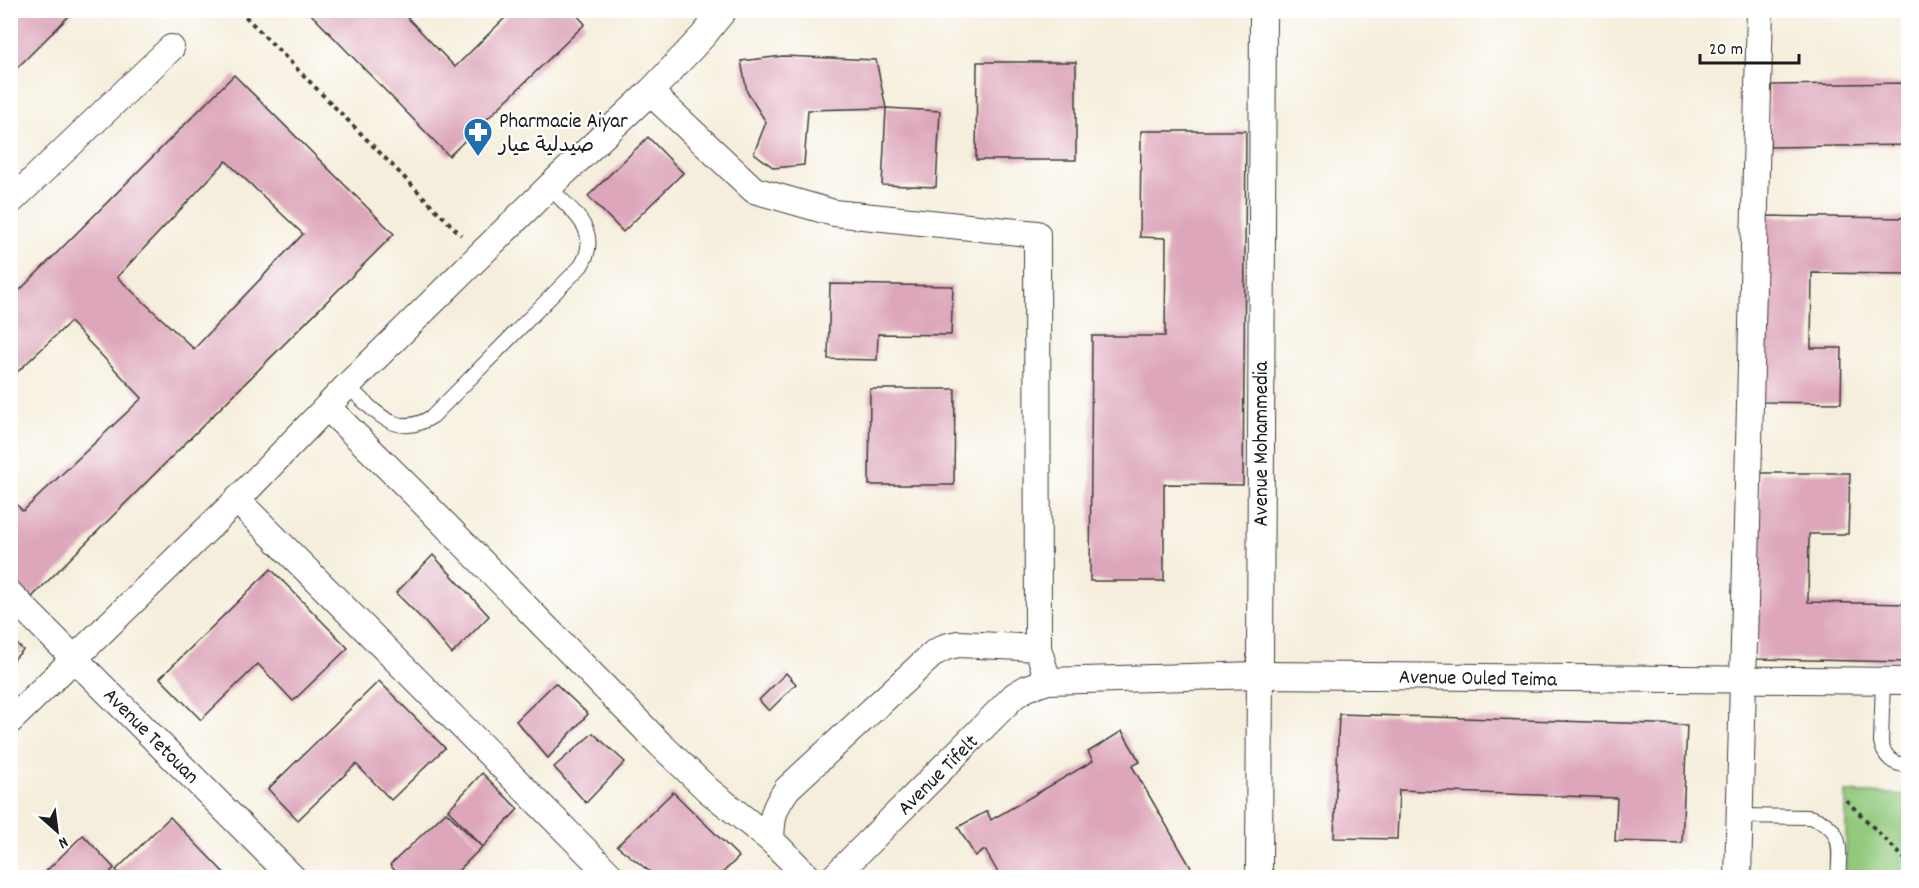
<svg xmlns="http://www.w3.org/2000/svg" width="1919" height="888" font-family="Dekko,'Playpen Sans Arabic',sans-serif">
	<style>
		.green { fill: #92c97c; stroke: #57724c; stroke-width: 1.5 }
		.building { fill: #dda6ba; fill-rule: evenodd }
		.lines { fill: none; stroke-linecap: round; stroke-linejoin: round }
		.lane-casing { stroke: #3d3c39; stroke-width: 16 }
		.street-casing { stroke: #3d3c39; stroke-width: 28 }
		.path { stroke: #3d3c39; stroke-width: 4; stroke-dasharray: 4.5 4.5; stroke-linecap: butt }
		.lane { stroke: #fff; stroke-width: 14 }
		.street { stroke: #fff; stroke-width: 26 }
		.labels { text-anchor: middle; stroke-width: 4.5; stroke-linejoin: round; paint-order: stroke }
		.poi-label { font-size: 21px; fill: #1c1c1c; stroke: #fff; text-anchor: start }
		.street-label { font-size: 21px; fill: #1c1c1c; stroke: #fff }
	</style>
	<rect width="100%" height="100%" fill="#fff"/>
	<filter id="ink" filterUnits="userSpaceOnUse"><feTurbulence type="fractalNoise" baseFrequency=".0167" numOctaves="2"/><feDisplacementMap in="SourceGraphic" scale="12" xChannelSelector="R" yChannelSelector="G"/><feConvolveMatrix kernelMatrix="1 2 1 2 8 2 1 2 1" color-interpolation-filters="sRGB"/></filter>
	<filter id="wash" filterUnits="userSpaceOnUse"><feTurbulence type="fractalNoise" baseFrequency=".008" numOctaves="4" result="noise"/><feDisplacementMap in="SourceGraphic" scale="24" xChannelSelector="R" yChannelSelector="G"/><feGaussianBlur stdDeviation="1.35" result="paint"/><feColorMatrix in="noise" values="0 0 0 0 0 0 0 0 0 0 0 0 0 0 0 0 0 1.4 0 .05"/><feComposite in="paint" operator="in"/></filter>
	<g filter="url(#wash)">
		<rect width="100%" height="100%" fill="#f5eedc"/>
		<polygon class="green" points="1846,792 1908,795 1908,877 1846,877"/>
		<g id="blocks">
			<g class="building">
				<polygon points="10,10 75,10 10,75"/>
				<polygon points="307,10 400,10 455,67 513,10 572,10 585,24 449,156"/>
				<polygon points="783,56 876,60 886,108 808,110 804,165 774,168 754,153 766,122 747,92 741,61"/>
				<polygon points="977,62 1076,62 1076,160 976,160"/>
				<path d="M234,75L394,234L30,599L10,580V498L23,511L142,398L70,322L10,379V300ZM226,161L303,234L194,349L117,277Z"/>
				<polygon points="1908,83 1908,145 1770,147 1769,85"/>
				<polygon points="886,108 940,111 936,187 882,185"/>
				<polygon points="1141,131 1246,131 1243,485 1164,484 1164,581 1090,581 1092,336 1165,336 1166,238 1140,237"/>
				<polygon points="648,137 683,173 623,232 588,196"/>
				<polygon points="1761,216 1908,218 1908,274 1812,273 1811,348 1842,348 1841,403 1759,402"/>
				<polygon points="830,284 953,286 951,335 878,334 877,360 828,359"/>
				<polygon points="870,389 955,389 954,485 869,485"/>
				<polygon points="1760,473 1850,473 1848,534 1809,534 1808,602 1908,604 1908,662 1756,659"/>
				<polygon points="433,555 489,616 452,654 424,621 396,593"/>
				<polygon points="271,569 348,648 293,701 258,664 201,720 160,678"/>
				<polygon points="10,637 23,650 10,663"/>
				<polygon points="786,673 796,684 769,711 759,700"/>
				<polygon points="379,681 445,748 391,800 356,764 298,820 268,789"/>
				<polygon points="555,683 588,714 548,758 516,721"/>
				<polygon points="1339,714 1687,725 1682,843 1615,841 1617,798 1399,790 1397,839 1334,838"/>
				<polygon points="1122,731 1140,762 1132,766 1197,878 1001,878 985,850 975,856 958,827 987,811 991,820 1093,761 1088,752"/>
				<polygon points="593,733 625,762 586,803 554,767"/>
				<polygon points="482,773 518,809 483,847 448,810"/>
				<polygon points="673,792 739,857 717,878 658,878 617,846"/>
				<polygon points="446,812 482,847 451,878 402,878 390,865"/>
				<polygon points="170,817 201,849 229,878 123,878 116,870"/>
				<polygon points="83,835 114,868 105,878 39,878"/>
			</g>
		</g>
	</g>
	<g filter="url(#ink)">
		<use href="#blocks" fill-opacity="0" stroke="#3d3c39" stroke-width="1.5"/>
		<g class="lines">
			<g class="lane-casing">
				<g id="lane">
					<path d="M347,386C375,410 395,441 433,416L581,266C603,231 572,211 549,187"/>
					<path d="M1883,681L1881,742C1884,757 1893,765 1908,765"/>
					<path d="M1740,816L1809,817C1844,826 1840,848 1838,878"/>
				</g>
			</g>
			<g class="street-casing">
				<g id="street">
					<polyline points="650,92 754,190 834,213 1037,234 1038,648 1048,681"/>
					<polyline points="10,202 171,48"/>
					<polyline points="327,407 416,495 660,744 708,790 771,840"/>
					<polyline points="237,500 613,878"/>
					<polyline points="10,594 293,878"/>
					<polyline points="10,721 237,500 347,386 549,187 650,92 703,36 724,10"/>
					<path d="M809,878L771,840C772,815 773,810 787,789L934,653L945,647L958,644L1038,648"/>
					<polyline points="833,878 1015,695 1027,688 1048,681 1258,675 1908,681"/>
					<polyline points="1259,878 1263,10"/>
					<polyline points="1738,878 1760,10"/>
				</g>
			</g>
			<g class="path">
				<polyline points="239,10 461,235"/>
				<polyline points="1846,800 1908,862"/>
			</g>
			<use href="#lane" class="lane"/>
			<use href="#street" class="street"/>
		</g>
	</g>
	<defs>
		<g id="pharmacy-pin" transform="scale(1.5)"><path d="M0 17L-7.5 6A9.5 9.5 0 1 1 7.5 6Z" fill="#1f6fb2" stroke="#fff"/><path d="M-2-6h4v4h4v4h-4v4h-4v-4h-4v-4h4Z" fill="#fff"/></g>
	</defs>
	<g fill-rule="evenodd">
		<use href="#pharmacy-pin" x="478" y="132"/>
	</g>
	<g class="labels">
		<g class="poi-label">
			<text x="499" y="127">Pharmacie Aiyar<tspan x="499" dy="24">صيدلية عيار</tspan></text>
		</g>
		<g class="street-label">
			<text transform="translate(1260 444) rotate(-90)" y="7">Avenue Mohammedia</text>
			<text transform="translate(1478 677) rotate(1)" y="7">Avenue Ouled Teima</text>
			<text transform="translate(152 735) rotate(45)" y="7">Avenue Tetouan</text>
			<text transform="translate(937 774) rotate(-45)" y="7">Avenue Tifelt</text>
		</g>
	</g>
	<rect width="1919" height="888" fill="none" stroke="#fff" stroke-width="36"/>
	<g transform="translate(57 831) rotate(152)" stroke="#ffffff" stroke-width="4.5" paint-order="stroke">
	<path d="M0-4.5L10 22L0 15L-10 22Z" fill="#1c1c1c"/>
	<text y="-9" font-size="16" font-weight="bold" text-anchor="middle" fill="#1c1c1c">N</text>
	</g>
	<path d="M1700 54v9h99v-9" fill="none" stroke="#1c1c1c" stroke-width="3"/>
	<text x="1709" y="54" font-size="18" fill="#1c1c1c" stroke="#ffffff" stroke-width="4.5" paint-order="stroke">20 m</text>
</svg>
